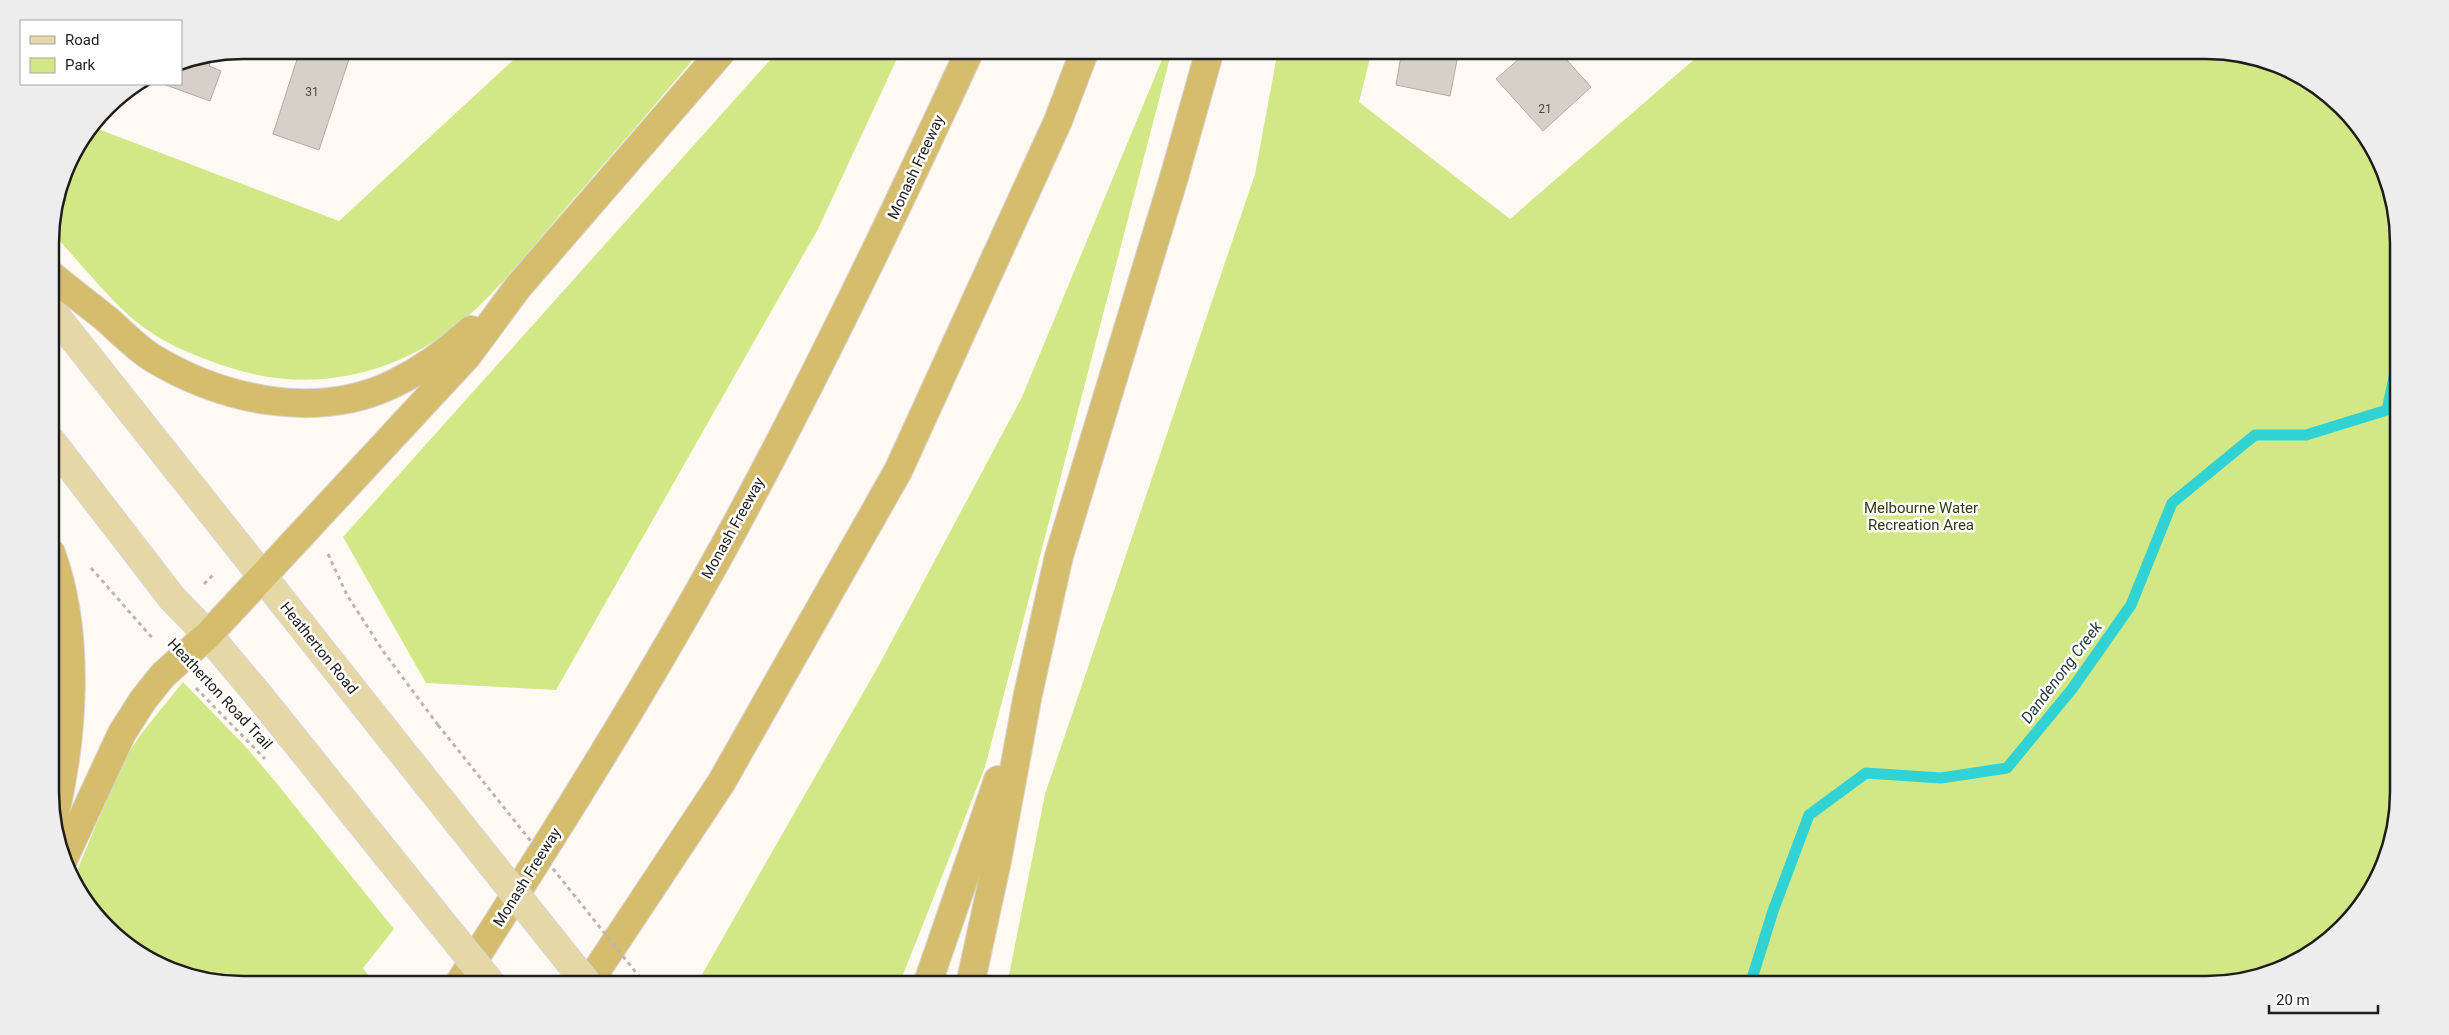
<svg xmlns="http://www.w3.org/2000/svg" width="2449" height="1035" font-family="Roboto,sans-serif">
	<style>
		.green { fill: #d2e886 }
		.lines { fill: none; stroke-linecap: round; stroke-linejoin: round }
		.stream { stroke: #31d2d4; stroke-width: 11 }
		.building { fill: #d7d0c9; stroke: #b2aba4 }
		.primary-casing { stroke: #d7d6d6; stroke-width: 30 }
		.motorway-casing { stroke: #d7d6d6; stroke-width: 30 }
		.path { stroke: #bbb6b1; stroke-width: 3; stroke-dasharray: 4 4; stroke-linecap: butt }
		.primary { stroke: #e6d7a7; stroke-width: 28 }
		.motorway { stroke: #d5bd6d; stroke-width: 28 }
		.primary-bridge-casing { stroke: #d7d6d6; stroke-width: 30; stroke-linecap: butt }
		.path-bridge { stroke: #bbb6b1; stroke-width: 3; stroke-dasharray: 4 4; stroke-linecap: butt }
		.primary-bridge { stroke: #e6d7a7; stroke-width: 28 }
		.labels { text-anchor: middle; stroke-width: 5; stroke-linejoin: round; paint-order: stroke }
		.number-label { font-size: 12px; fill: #4d4a46 }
		.street-label { font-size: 15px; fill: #1f1d1a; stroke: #fff }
		.park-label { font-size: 15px; fill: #323a11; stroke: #fff }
		.water-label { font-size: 16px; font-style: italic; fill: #253e3e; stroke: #fff }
		.rim { fill: none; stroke: #1f1d1a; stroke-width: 2.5 }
	</style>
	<rect width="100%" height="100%" fill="#fff9f3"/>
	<g class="green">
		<path d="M524,50H701C656,104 610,157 564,210C533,246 503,285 467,317C401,374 315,395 231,368C196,357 162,343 134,320C106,296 75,257 50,230L70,157L93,127L339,221Z"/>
		<polygon points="779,50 901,50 818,229 556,690 426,683 343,537"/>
		<polygon points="1166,50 1172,50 985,767 899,985 696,985 879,665 1022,397"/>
		<polygon points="1278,50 1372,50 1359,102 1510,219 1705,50 2207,50 2280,65 2324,90 2359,125 2384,168 2397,217 2399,793 2384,866 2359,910 2324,945 2269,975 2219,985 1007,985 1045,794 1255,174"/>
		<polygon points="183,682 245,746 274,780 394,929 363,968 375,985 242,985 169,970 125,945 90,910 73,880 123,761 141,734"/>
	</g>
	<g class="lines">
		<polyline class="stream" points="1750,985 1773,911 1809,815 1866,773 1941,778 2007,768 2072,689 2131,605 2172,503 2255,435 2306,435 2387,410 2398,359"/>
	</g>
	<g class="building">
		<polygon points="300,50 352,50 319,150 273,134"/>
		<polygon points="419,50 436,50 428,59"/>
		<polygon points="1402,50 1459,50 1450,96 1396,85"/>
		<polygon points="1529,50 1558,50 1591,87 1543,131 1496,79"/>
		<polygon points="212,56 209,66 221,71 210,101 163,84 181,84 181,62"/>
	</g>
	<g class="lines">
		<g class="primary-casing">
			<g id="primary">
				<polyline points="51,310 410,762"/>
				<polyline points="51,441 172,598 208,635 260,697 375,840"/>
			</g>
		</g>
		<g class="motorway-casing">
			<g id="motorway">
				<path d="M51,275C70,291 91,306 110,322C123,334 136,347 151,357C221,400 316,421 393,384C422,370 448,351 471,330"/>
				<path d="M51,553C81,635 73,740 53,822"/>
				<polyline points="63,860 122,733 143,700 163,675 208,635 262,577 467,356 518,287 723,50"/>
				<path d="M458,985C555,833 652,680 738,521C821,367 897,209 970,50"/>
				<polyline points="587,985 721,783 898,471 1058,121 1085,50"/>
				<polyline points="927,985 998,780"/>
				<polyline points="970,985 997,861 1028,694 1059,556 1175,174 1210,50"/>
			</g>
		</g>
		<g class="path">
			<polyline points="328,554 347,595 383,651 438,725"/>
			<polyline points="91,568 154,640"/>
			<polyline points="204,584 214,574"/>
			<polyline points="196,688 265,759"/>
		</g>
		<use href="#primary" class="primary"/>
		<use href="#motorway" class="motorway"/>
		<g class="primary-bridge-casing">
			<g id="primary-bridge">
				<polyline points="410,762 588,985"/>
				<polyline points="375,840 492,985"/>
			</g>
		</g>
		<polyline class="path-bridge" points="438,725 646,985"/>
		<use href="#primary-bridge" class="primary-bridge"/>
	</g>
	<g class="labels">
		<g class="number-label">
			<text x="312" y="96">31</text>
			<text x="1545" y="113">21</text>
		</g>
		<g class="street-label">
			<text transform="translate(916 167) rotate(-65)" y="5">Monash Freeway</text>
			<text transform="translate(733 528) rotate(-61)" y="5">Monash Freeway</text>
			<text transform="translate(319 648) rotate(51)" y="5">Heatherton Road</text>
			<text transform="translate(220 694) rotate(47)" y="5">Heatherton Road Trail</text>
			<text transform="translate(527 877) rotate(-58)" y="5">Monash Freeway</text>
		</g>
		<g class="park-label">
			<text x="1921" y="513">Melbourne Water<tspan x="1921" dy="17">Recreation Area</tspan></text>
		</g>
		<g class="water-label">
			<text transform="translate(2061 672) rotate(-53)" y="6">Dandenong Creek</text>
		</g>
	</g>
	<path d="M0 0H2449V1035H0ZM243 59H2206A184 184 0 0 1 2390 243V792A184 184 0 0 1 2206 976H243A184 184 0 0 1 59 792V243A184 184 0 0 1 243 59Z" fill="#ededed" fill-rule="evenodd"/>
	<path class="rim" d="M243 59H2206A184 184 0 0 1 2390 243V792A184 184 0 0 1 2206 976H243A184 184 0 0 1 59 792V243A184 184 0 0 1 243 59Z"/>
	<rect x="20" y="20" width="162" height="65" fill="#ffffff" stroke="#a5a5a3"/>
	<rect x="30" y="36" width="25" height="8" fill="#e6d7a7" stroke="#a5a5a3"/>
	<text x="65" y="45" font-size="15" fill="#1f1d1a">Road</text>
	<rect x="30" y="58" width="25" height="15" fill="#d2e886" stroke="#a5a5a3"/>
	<text x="65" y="70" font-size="15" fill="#1f1d1a">Park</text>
	<path d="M2269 1005v8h109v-8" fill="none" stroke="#1f1d1a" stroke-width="2.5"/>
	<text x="2276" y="1005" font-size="15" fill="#1f1d1a" stroke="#ffffff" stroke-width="4" paint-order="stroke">20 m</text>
</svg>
